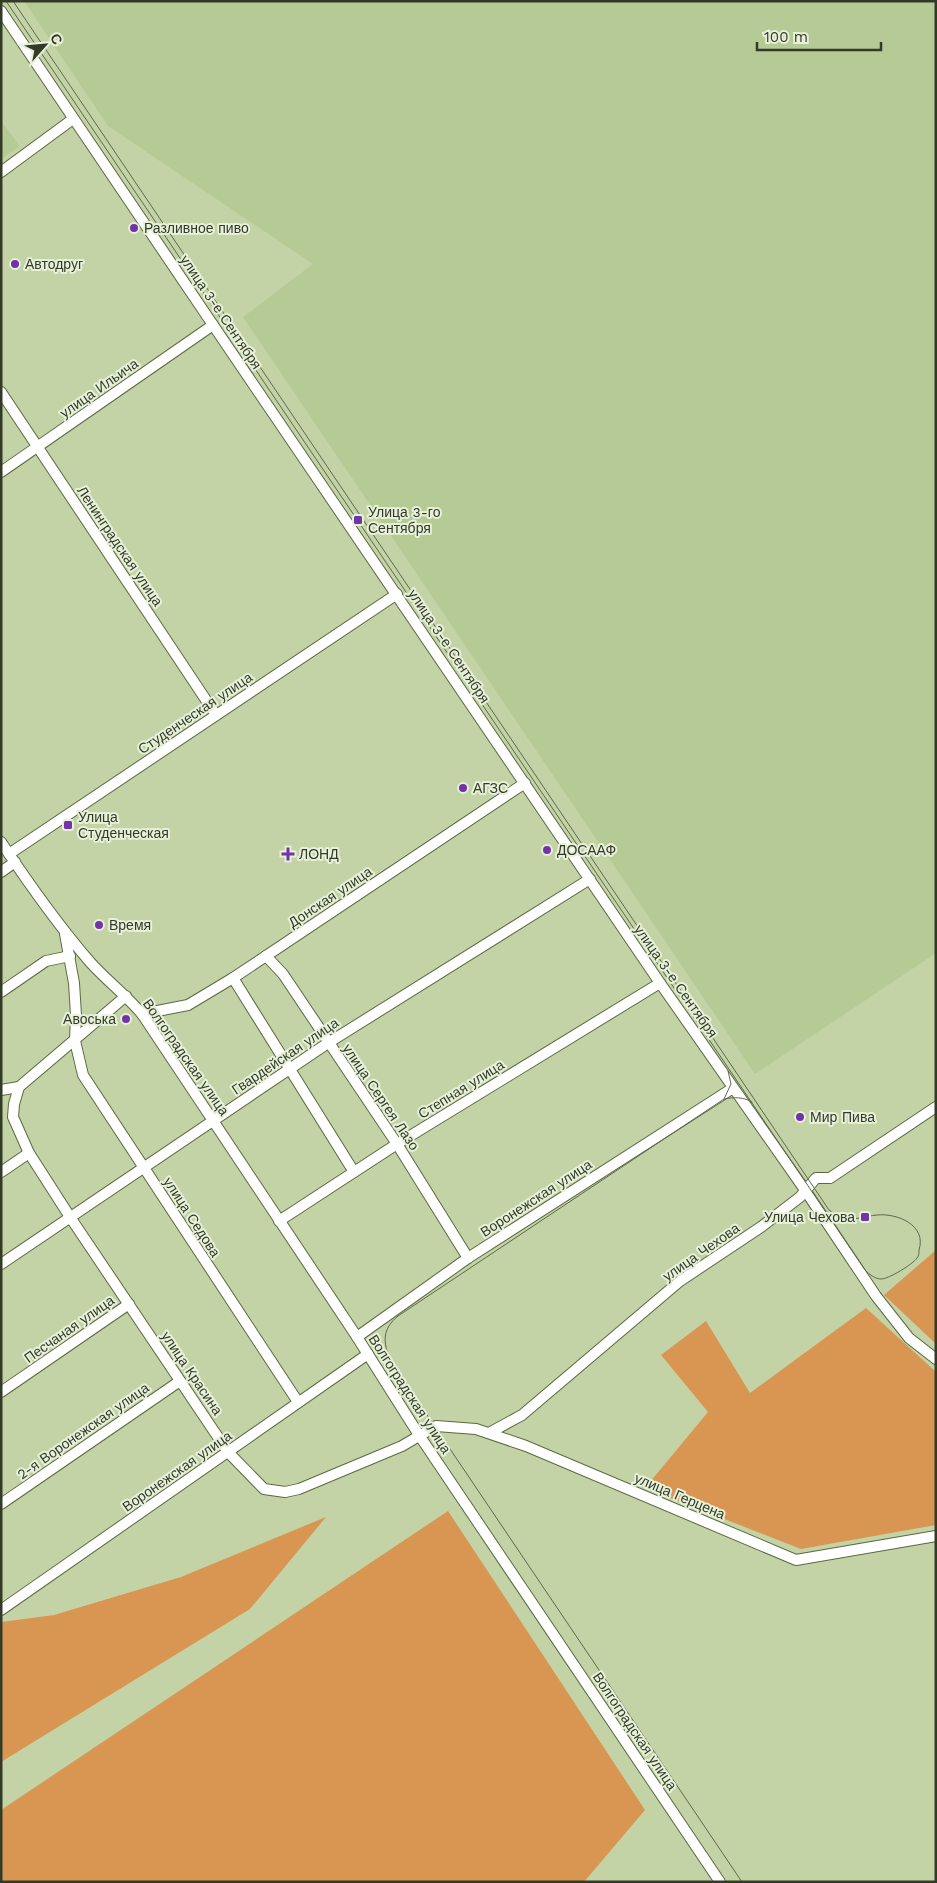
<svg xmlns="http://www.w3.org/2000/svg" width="937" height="1883" font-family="'Work Sans',sans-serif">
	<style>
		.built { fill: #b6ca95 }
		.green { fill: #d99653 }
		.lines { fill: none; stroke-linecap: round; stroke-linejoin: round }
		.minor-casing { stroke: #5b6940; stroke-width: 12 }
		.minor { stroke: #fff; stroke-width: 10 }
		.tram { stroke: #5f684e; stroke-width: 1 }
		.poi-dot { fill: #7133a8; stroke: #e7f0d9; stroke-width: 2 }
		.labels { text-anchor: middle; stroke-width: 4; stroke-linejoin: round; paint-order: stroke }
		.poi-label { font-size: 14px; fill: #343a28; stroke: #e7f0d9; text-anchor: start }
		.street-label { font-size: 14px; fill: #343a28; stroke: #e7f0d9 }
	</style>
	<rect width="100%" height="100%" fill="#c3d3a6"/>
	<g class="built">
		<polygon points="24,1 936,1 936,953 755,1074 243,317 313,264 108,126"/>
		<polygon points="1,121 20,146 1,159"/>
	</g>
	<g class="green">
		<polygon points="936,1250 936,1344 884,1295"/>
		<polygon points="866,1308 936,1372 936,1525 801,1549 645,1488 708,1412 661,1355 706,1321 750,1393"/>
		<polygon points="448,1511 645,1810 584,1882 1,1882 1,1810"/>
		<polygon points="326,1517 250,1609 1,1762 1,1622 54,1615 181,1577"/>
	</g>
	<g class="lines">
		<g class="minor-casing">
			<g id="minor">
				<polyline points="1,11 213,325 660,983 805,1190 876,1296 909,1338 936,1359"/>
				<polyline points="1,172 73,119"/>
				<polyline points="1,392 216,715"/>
				<polyline points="1,472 213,325"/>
				<path d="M1,842C29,884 58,925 90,962C106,980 126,995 142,1014L357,1337L419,1435L720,1882"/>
				<polyline points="9,854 397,594"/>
				<polyline points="1,872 15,862"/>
				<polyline points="65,934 74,983 76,1015 75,1041 83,1075 298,1402"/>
				<polyline points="266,956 283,974 397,1144 468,1258"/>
				<polyline points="233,978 354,1172"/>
				<polyline points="1,992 46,961 70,956"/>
				<polyline points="126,996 19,1087 14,1104 13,1117 29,1153 70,1217 228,1452 264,1489 285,1492 299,1489 402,1446 436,1426 476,1429 526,1446 796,1560 936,1536"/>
				<polyline points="142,1014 188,1005 233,978 525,783"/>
				<polyline points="1,1090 19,1087"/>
				<polyline points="1,1172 29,1153"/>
				<polyline points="279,1221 397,1144 660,983"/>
				<polyline points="1,1264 328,1043 590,879"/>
				<polyline points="357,1337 468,1258 733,1088"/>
				<polyline points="1,1392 129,1304"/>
				<polyline points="489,1433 522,1415 680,1281 761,1227 800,1197 816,1178 830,1178 936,1107"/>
				<polyline points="1,1504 180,1381"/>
				<polyline points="1,1610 368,1354"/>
			</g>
		</g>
		<use href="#minor" class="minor"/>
		<g class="tram">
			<path d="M6,1L865,1270C869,1274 875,1279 881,1279C889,1279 913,1264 917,1258C919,1256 919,1253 919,1250C927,1225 897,1213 877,1215C865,1216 854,1221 843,1218C838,1217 833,1213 829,1210L13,1"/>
			<polyline points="724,1099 731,1084 728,1071"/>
			<path d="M742,1882L390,1360C383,1342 382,1329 398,1316L724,1099C734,1097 744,1097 752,1102"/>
		</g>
	</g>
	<g class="poi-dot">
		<circle cx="134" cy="228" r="5"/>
		<circle cx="15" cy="264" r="5"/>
		<rect x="353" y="515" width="10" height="10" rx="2.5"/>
		<circle cx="463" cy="788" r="5"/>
		<rect x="63" y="820" width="10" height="10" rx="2.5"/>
		<circle cx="547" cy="850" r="5"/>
		<path d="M285.5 846.5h5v5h5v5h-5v5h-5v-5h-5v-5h5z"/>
		<circle cx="99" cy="925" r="5"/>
		<circle cx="126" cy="1019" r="5"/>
		<circle cx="800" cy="1117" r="5"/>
		<rect x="860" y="1212" width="10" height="10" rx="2.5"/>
	</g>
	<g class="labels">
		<g class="poi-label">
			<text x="144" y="233">Разливное пиво</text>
			<text x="25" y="269">Автодруг</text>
			<text x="368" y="517">Улица 3-го<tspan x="368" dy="16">Сентября</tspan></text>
			<text x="473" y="793">АГЗС</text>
			<text x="78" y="822">Улица<tspan x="78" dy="16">Студенческая</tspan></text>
			<text x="557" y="855">ДОСААФ</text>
			<text x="299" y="859">ЛОНД</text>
			<text x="109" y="930">Время</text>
			<text x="116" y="1024" text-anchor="end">Авоська</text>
			<text x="810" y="1122">Мир Пива</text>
			<text x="855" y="1222" text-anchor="end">Улица Чехова</text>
		</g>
		<g class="street-label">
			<text transform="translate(221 312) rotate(56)" y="5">улица 3-е Сентября</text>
			<text transform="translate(99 388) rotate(-35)" y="5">улица Ильича</text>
			<text transform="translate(120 546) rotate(56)" y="5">Ленинградская улица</text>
			<text transform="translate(449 646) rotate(56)" y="5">улица 3-е Сентября</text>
			<text transform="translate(195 713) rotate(-34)" y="5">Студенческая улица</text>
			<text transform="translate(330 897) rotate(-34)" y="5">Донская улица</text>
			<text transform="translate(676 981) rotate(55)" y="5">улица 3-е Сентября</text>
			<text transform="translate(285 1056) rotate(-34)" y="5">Гвардейская улица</text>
			<text transform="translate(186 1057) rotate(55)" y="5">Волгоградская улица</text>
			<text transform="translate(461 1089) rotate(-32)" y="5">Степная улица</text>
			<text transform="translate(381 1097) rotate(56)" y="5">улица Сергея Лазо</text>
			<text transform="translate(536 1198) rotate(-33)" y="5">Воронежская улица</text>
			<text transform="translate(192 1217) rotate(57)" y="5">улица Седова</text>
			<text transform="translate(701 1252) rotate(-35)" y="5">улица Чехова</text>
			<text transform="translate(69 1329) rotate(-35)" y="5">Песчаная улица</text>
			<text transform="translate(192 1373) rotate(56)" y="5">улица Красина</text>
			<text transform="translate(410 1394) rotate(57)" y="5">Волгоградская улица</text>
			<text transform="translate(83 1431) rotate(-35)" y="5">2-я Воронежская улица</text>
			<text transform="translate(177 1471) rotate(-35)" y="5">Воронежская улица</text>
			<text transform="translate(680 1496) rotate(23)" y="5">улица Герцена</text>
			<text transform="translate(635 1731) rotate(56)" y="5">Волгоградская улица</text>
		</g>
	</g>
	<rect width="937" height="1883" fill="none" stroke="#343a28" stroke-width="5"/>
	<g transform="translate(45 45) rotate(63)" stroke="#e7f0d9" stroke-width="4" paint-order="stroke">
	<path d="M0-4L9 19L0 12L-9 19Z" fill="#343a28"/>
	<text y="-8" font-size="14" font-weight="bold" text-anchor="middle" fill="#343a28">С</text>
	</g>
	<path d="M757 42v8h124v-8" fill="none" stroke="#343a28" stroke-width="2.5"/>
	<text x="764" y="42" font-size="15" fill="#343a28" stroke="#e7f0d9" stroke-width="4" paint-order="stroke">100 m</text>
</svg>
